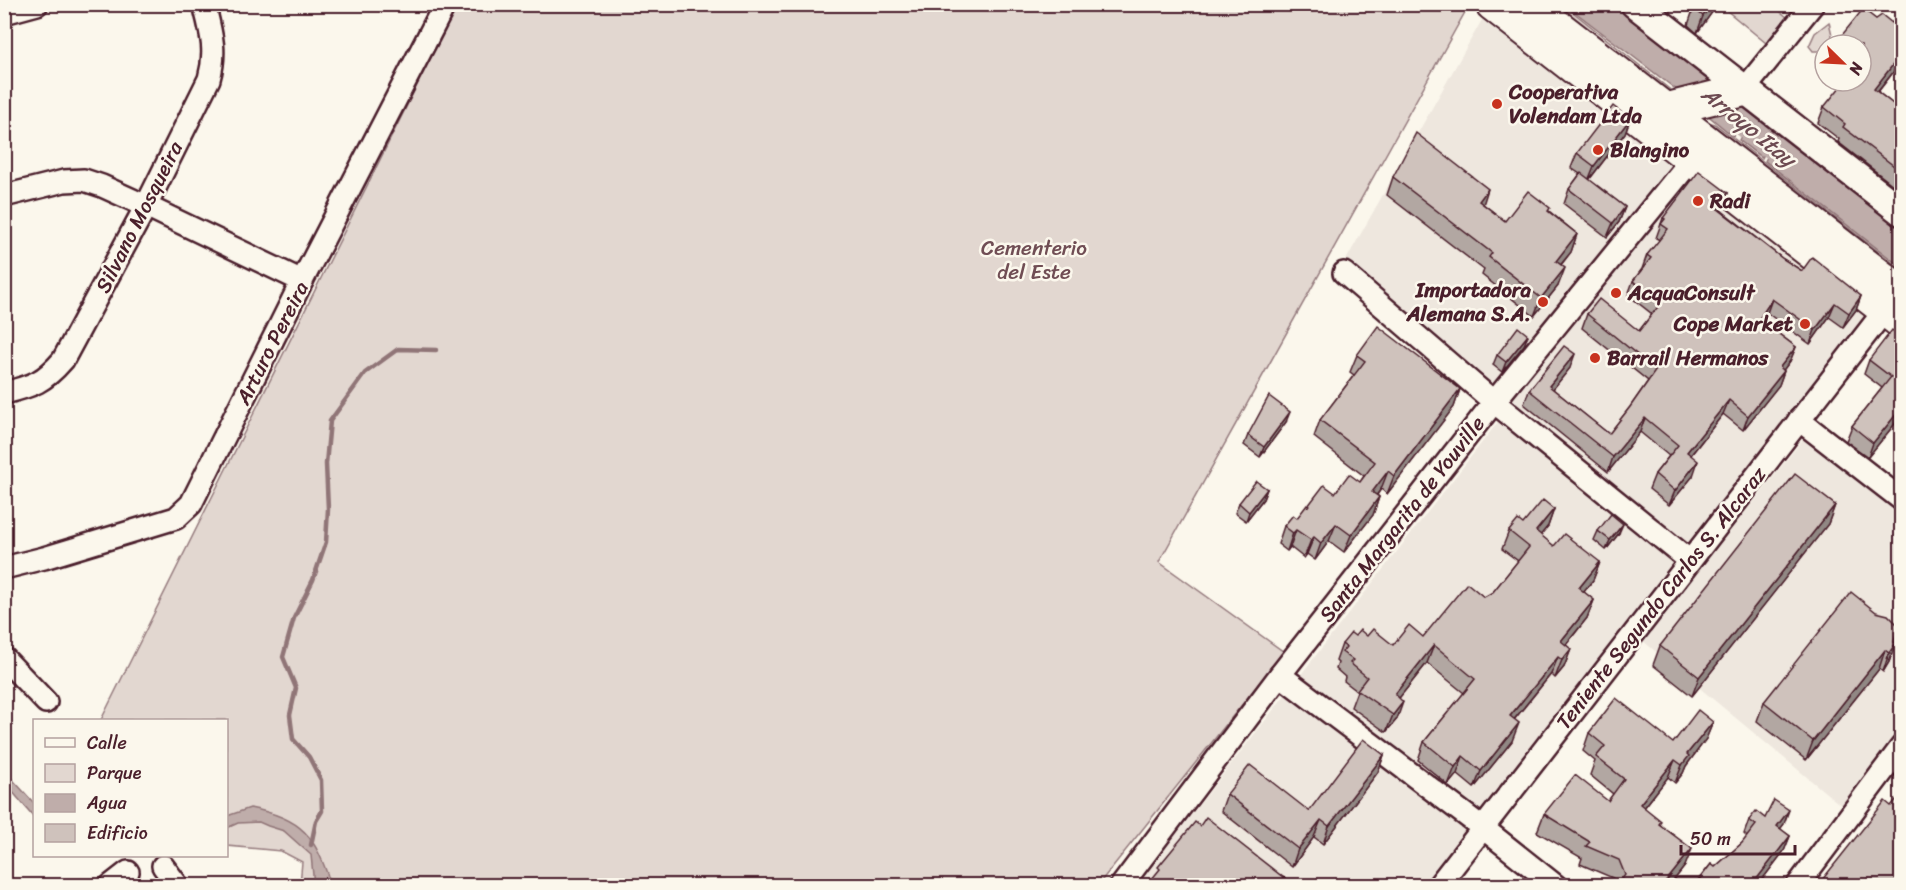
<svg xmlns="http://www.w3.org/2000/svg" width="1906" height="890" font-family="Sriracha,sans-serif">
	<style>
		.built { fill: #eee7de }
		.green { fill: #e2d7d0; stroke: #967b7e; stroke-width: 1.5 }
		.water { fill: #bfadaa; stroke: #907477; stroke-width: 1.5 }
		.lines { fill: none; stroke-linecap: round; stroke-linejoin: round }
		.stream { stroke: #907477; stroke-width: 4.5 }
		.river { stroke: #bfadaa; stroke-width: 27 }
		.minor-casing { stroke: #4a1f2b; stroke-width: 26 }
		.major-casing { stroke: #4a1f2b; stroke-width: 32 }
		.highway-casing { stroke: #4a1f2b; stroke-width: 36 }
		.minor { stroke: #fbf7ec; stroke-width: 21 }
		.major { stroke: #fbf7ec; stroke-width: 27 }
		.highway { stroke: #fbf7ec; stroke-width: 32 }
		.wall { fill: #b2a7a2; stroke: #4a1f2b; stroke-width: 1.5 }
		.shaded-wall { fill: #918884; stroke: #4a1f2b; stroke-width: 1.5 }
		.building { fill: #cfc2bc; stroke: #4a1f2b; stroke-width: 1.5 }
		.poi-dot { fill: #c8321e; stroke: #fbf7ec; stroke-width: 2 }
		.labels { text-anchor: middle; stroke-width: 5; stroke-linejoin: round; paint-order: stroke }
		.poi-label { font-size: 21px; font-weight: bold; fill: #4a1f2b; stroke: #fbf7ec; text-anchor: start }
		.street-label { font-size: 21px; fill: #4a1f2b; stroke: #fbf7ec }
		.park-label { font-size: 21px; fill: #704d54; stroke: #fbf7ec }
		.water-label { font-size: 22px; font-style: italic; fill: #6d4a51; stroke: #fbf7ec }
	</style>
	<rect width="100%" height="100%" fill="#fbf7ec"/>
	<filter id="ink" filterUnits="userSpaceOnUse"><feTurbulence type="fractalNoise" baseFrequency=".0167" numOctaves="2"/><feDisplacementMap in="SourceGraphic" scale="12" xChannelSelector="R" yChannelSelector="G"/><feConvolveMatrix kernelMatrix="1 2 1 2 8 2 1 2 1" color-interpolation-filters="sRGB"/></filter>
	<g filter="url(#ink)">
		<g class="built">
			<polygon points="1483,18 1874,313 1424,885 1136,886 1512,404 1346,260"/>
			<polygon points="1804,438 1901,512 1901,731 1843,807 1643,641"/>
		</g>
		<g class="green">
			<polygon points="457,5 1469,5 1159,562 1284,652 1098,885 300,885 302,862 281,851 227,846 226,720 101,720"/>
			<polygon points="1552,5 1564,5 1673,92 1668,93"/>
			<polygon points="1720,5 1772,5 1787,17 1766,43"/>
			<polygon points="1829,22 1832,35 1830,45 1825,45 1823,51 1813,51 1809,46 1815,33"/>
			<polygon points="1699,120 1715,124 1901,269 1901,281"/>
		</g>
		<g class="water">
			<polygon points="1566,5 1615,5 1721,84 1682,94"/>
			<polygon points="1743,103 1754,108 1737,130 1743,135 1759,113 1775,126 1764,153 1767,156 1778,129 1901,225 1901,267 1765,161 1767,157 1764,154 1762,158 1739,140 1742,134 1737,131 1733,136 1705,113"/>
			<polygon points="4,770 34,803 34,817 5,783"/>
			<path d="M250,808C303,818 315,836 331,885H314L311,855L284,831L268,826L259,822L238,823L227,828V816Z"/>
		</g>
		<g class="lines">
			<polyline class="stream" points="311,845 316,821 322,811 321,780 309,757 293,739 290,715 296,688 283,657 294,618 313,580 326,542 328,509 326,464 330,421 365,373 398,349 436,350"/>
			<polyline class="river" points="1714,99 1801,168"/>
			<g class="minor-casing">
				<g id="minor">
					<polyline points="1874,4 1902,25"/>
					<polyline points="4,13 37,4"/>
					<polyline points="1744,90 1813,4"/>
					<polyline points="4,196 64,181 84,180 102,186 146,206 302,281"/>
					<polyline points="1344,273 1494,402 1690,561"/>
					<path d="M4,393C33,386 44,382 63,360L146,206L209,79C217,51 211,32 204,4"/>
					<polyline points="1799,420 1902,500"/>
					<polyline points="4,568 44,558 176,518 191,504 302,281 445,4"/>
					<polyline points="4,658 46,702"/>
					<polyline points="1280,675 1483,828 1556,886"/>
					<polyline points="163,866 178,886"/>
					<polyline points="110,886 128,872"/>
					<polyline points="1121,886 1280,675 1494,402 1692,159"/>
					<polyline points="1438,886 1885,310"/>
					<polyline points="1797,886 1902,746"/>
				</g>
			</g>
			<g class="major-casing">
				<polyline id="major" points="1635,4 1902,212"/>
			</g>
			<g class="highway-casing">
				<g id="highway">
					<polyline points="1492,4 1902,323"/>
					<polyline points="1529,4 1902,293"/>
					<polyline points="1664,110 1744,90"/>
				</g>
			</g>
			<use href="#minor" class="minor"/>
			<use href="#major" class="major"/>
			<use href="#highway" class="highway"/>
		</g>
		<g class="wall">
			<polygon points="1681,4 1715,4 1713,11 1697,33 1688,25 1692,13"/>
			<polygon points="1876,19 1902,25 1902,61 1878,92 1902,111 1902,192 1838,142 1839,139 1818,123 1824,107 1861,81"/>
			<polygon points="1630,119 1625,133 1589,180 1625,207 1619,222 1607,237 1564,204 1569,189 1580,174 1571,168 1577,153"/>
			<polygon points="1393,177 1483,204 1505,221 1549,211 1577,234 1571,252 1561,265 1558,286 1534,316 1482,275 1484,270 1387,195"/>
			<polygon points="1728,193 1723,207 1721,210 1783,259 1802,271 1861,296 1856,310 1843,327 1829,317 1810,344 1767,313 1762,321 1796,347 1790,361 1783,370 1784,371 1779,385 1743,430 1723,414 1691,455 1693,476 1669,505 1649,489 1655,474 1669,456 1640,432 1608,472 1524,404 1529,390 1570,368 1553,389 1609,434 1630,407 1648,381 1582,328 1587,314 1639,331 1652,314 1628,295 1633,281 1642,269 1647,255 1660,240 1656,238 1663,218"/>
			<polygon points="1902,338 1902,415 1868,457 1846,441 1852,426 1882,388 1864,374 1869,360"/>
			<polygon points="1524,345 1502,372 1493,365 1497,355"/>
			<polygon points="1357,355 1460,389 1454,407 1387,494 1381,489 1377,495 1379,497 1373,515 1344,552 1329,541 1315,560 1307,554 1304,558 1290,547 1287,551 1278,544 1284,526 1297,518 1308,506 1360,482 1364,476 1314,437 1320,420 1354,375 1350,372"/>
			<polygon points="1286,422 1260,457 1244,445 1248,435"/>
			<polygon points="1267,489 1263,499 1246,521 1235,513 1239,503"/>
			<polygon points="1835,505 1828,524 1692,696 1653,665 1660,646"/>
			<polygon points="1554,509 1548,526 1540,535 1554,546 1600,562 1593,580 1584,592 1594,600 1587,618 1566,645 1571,649 1564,667 1555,678 1551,674 1514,720 1512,741 1474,788 1457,774 1448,785 1418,760 1424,742 1464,693 1427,663 1399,698 1397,719 1386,732 1351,707 1357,691 1344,681 1345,677 1336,669 1338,663 1336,661 1342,644 1355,636 1367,636 1393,645 1423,637 1493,592 1518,561 1502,549 1509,531"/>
			<polygon points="1598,531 1619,533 1606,550 1594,540"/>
			<polygon points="1894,642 1896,643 1889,662 1883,672 1879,669 1806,760 1757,721 1764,702"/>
			<polygon points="1713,722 1706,739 1686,766 1683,773 1675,783 1668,777 1644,808 1660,824 1685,866 1670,885 1616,885 1613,878 1580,864 1582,858 1537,832 1544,814 1608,801 1613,794 1590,775 1595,761 1583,751 1589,733 1673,743"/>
			<polygon points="1384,755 1378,772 1323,844 1314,837 1292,867 1221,811 1227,794 1309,811"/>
			<polygon points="1765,818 1784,824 1780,829 1790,836 1784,851 1758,885 1694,885 1711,864 1715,867 1742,843 1747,837 1744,834 1749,820"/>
		</g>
		<g class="shaded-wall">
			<polygon points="1712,4 1715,4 1713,11 1697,33 1703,16"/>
			<polygon points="1902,53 1902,61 1868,104 1874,89"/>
			<polygon points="1630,119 1625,133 1588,181 1594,166"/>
			<polygon points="1488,189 1482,208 1479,201"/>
			<polygon points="1728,193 1723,207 1712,222 1717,208"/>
			<polygon points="1625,207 1619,222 1607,237 1613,223"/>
			<polygon points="1577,234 1571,252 1549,279 1556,261"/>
			<polygon points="1565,268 1558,286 1534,316 1541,298"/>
			<polygon points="1861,296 1856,310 1843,327 1849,313"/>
			<polygon points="1772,299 1767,313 1753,333 1759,319"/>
			<polygon points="1835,303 1829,317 1810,344 1815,330"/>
			<polygon points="1528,335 1524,345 1502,372 1506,362"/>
			<polygon points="1796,347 1790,361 1775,381 1780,367"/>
			<polygon points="1575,354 1570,368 1544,400 1549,386"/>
			<polygon points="1784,371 1779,385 1743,430 1748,416"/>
			<polygon points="1460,389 1454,407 1387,494 1394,476"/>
			<polygon points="1729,400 1723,414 1682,466 1687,452"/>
			<polygon points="1902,407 1902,415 1868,457 1873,443"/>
			<polygon points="1290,412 1286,422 1260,457 1264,447"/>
			<polygon points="1645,418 1640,432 1608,472 1613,457"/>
			<polygon points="1698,461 1693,476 1669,505 1675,491"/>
			<polygon points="1388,471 1381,489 1366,509 1372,492"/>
			<polygon points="1267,489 1263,499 1246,521 1249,512"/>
			<polygon points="1379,497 1373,515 1344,552 1351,535"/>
			<polygon points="1835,505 1828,524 1692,696 1699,677"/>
			<polygon points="1554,509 1548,526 1529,549 1536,531"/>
			<polygon points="1336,524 1329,541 1315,560 1321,543"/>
			<polygon points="1623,524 1619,533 1606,550 1610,540"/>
			<polygon points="1296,530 1290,547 1287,551 1293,533"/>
			<polygon points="1314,537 1307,554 1304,558 1311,540"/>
			<polygon points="1600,562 1593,580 1572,605 1579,588"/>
			<polygon points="1594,600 1587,618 1555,658 1561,641"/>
			<polygon points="1896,643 1889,662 1883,672 1889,653"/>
			<polygon points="1434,645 1427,663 1388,712 1395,694"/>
			<polygon points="1571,649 1564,667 1555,678 1562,660"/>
			<polygon points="1885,650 1879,669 1806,760 1813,741"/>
			<polygon points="1558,657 1551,674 1503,733 1510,716"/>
			<polygon points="1403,702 1397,719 1386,732 1393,715"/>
			<polygon points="1713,722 1706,739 1686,766 1683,773 1675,783 1682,765 1687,754"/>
			<polygon points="1519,723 1512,741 1474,788 1481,771"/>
			<polygon points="1384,755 1378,772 1323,844 1329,826"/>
			<polygon points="1463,756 1457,774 1448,785 1455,767"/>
			<polygon points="1675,760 1668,777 1633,822 1640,804"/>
			<polygon points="1789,810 1784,824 1771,841 1777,826"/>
			<polygon points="1321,820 1314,837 1292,867 1298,849"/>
			<polygon points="1790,836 1784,851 1758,885 1752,885"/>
			<polygon points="1692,849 1685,866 1670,885 1663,885"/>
		</g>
		<g class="building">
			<polygon points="1697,4 1712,4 1703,16 1694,9"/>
			<polygon points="1863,9 1876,19 1882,15 1892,23 1894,20 1902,25 1902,53 1874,89 1902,111 1902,172 1843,127 1845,124 1824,107 1845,81 1861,81 1861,45 1834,45"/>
			<polygon points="1613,106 1630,119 1594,166 1577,153"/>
			<polygon points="1416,133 1488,189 1479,201 1505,221 1528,191 1550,208 1548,211 1577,234 1556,261 1565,268 1541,298 1489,257 1492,253 1393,177"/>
			<polygon points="1699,171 1728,193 1717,208 1783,259 1802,271 1812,257 1861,296 1849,313 1835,303 1815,330 1772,299 1759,319 1796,347 1780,367 1784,371 1748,416 1729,400 1687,452 1698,461 1675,491 1655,474 1678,445 1645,418 1613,457 1529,390 1564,346 1575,354 1549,386 1609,434 1630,407 1656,370 1587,314 1599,299 1639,331 1661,303 1633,281 1651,258 1647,255 1668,229 1661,224 1665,219 1663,218"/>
			<polygon points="1581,173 1625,207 1613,223 1569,189"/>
			<polygon points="1378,326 1460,389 1394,476 1388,471 1372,492 1379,497 1351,535 1336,524 1321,543 1314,537 1311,540 1296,530 1293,533 1284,526 1293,515 1297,518 1307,505 1308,506 1324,485 1335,493 1349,474 1360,482 1375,462 1320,420 1365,361 1357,355"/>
			<polygon points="1518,327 1528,335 1506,362 1497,355"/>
			<polygon points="1892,330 1902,338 1902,407 1873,443 1852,426 1891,377 1869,360"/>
			<polygon points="1269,396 1290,412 1264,447 1248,435"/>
			<polygon points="1795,474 1835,505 1699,677 1660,646"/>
			<polygon points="1256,481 1267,489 1249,512 1239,503"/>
			<polygon points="1543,500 1554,509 1536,531 1554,546 1564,534 1600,562 1579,588 1594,600 1561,641 1571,649 1562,660 1558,657 1510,716 1519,723 1481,771 1463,756 1455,767 1424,742 1475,679 1434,645 1395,694 1403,702 1393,715 1357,690 1367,677 1350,663 1353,660 1342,652 1346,647 1342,644 1351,633 1355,636 1360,630 1367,636 1373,629 1393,645 1409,625 1423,637 1467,583 1484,597 1493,592 1529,547 1509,531 1518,520 1523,524"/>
			<polygon points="1611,514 1623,524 1610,540 1598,531"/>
			<polygon points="1851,592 1876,612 1888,615 1898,625 1894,642 1896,643 1889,653 1885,650 1813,741 1764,702"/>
			<polygon points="1616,698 1673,743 1698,710 1713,722 1687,754 1689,756 1682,765 1675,760 1640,804 1661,821 1659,824 1692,849 1663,885 1630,885 1622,879 1625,875 1619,860 1586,846 1590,842 1544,814 1575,775 1608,801 1624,779 1596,757 1605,746 1589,733"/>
			<polygon points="1363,739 1384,755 1329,826 1321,820 1298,849 1227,794 1250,765 1309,811"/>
			<polygon points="1902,793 1902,885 1818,885 1885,801 1891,806"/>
			<polygon points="1774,800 1789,810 1777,826 1790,836 1752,885 1695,885 1711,864 1715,867 1742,843 1756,825 1749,820 1756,811 1765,818"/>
			<polygon points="1206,817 1293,885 1147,885 1160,869 1158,867 1195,822 1200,826"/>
		</g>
	</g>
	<g class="poi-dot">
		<circle cx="1497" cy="104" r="6"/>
		<circle cx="1598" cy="150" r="6"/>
		<circle cx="1698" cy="201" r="6"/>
		<circle cx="1616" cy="293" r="6"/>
		<circle cx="1543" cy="302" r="6"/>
		<circle cx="1805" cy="324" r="6"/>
		<circle cx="1595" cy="358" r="6"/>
	</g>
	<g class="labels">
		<g class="poi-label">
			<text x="1509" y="99">Cooperativa<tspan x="1509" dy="24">Volendam Ltda</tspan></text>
			<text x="1610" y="157">Blangino</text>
			<text x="1710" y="208">Radi</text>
			<text x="1531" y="297" text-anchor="end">Importadora<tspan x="1531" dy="24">Alemana S.A.</tspan></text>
			<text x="1628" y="300">AcquaConsult</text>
			<text x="1793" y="331" text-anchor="end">Cope Market</text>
			<text x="1607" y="365">Barrail Hermanos</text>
		</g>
		<g class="street-label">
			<text transform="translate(139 217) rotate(-63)" y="7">Silvano Mosqueira</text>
			<text transform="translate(272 343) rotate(-63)" y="7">Arturo Pereira</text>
			<text transform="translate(1402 519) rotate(-52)" y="7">Santa Margarita de Youville</text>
			<text transform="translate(1661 598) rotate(-52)" y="7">Teniente Segundo Carlos S. Alcaraz</text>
		</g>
		<g class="park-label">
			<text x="1034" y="255">Cementerio<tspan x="1034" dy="24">del Este</tspan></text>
		</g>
		<g class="water-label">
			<text transform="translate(1749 126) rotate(39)" y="8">Arroyo Itay</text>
		</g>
	</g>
	<rect width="1906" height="890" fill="none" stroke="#fbf7ec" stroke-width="24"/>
	<rect x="12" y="12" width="1882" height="866" fill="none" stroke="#4a1f2b" stroke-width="2" filter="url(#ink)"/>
	<rect x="33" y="719" width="195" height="138" fill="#fbf7ec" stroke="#b4a19f" stroke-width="1.5"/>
	<rect x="45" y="738" width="30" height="9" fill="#fbf7ec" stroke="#b4a19f" stroke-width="1.5"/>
	<text x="87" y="749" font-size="18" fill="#4a1f2b">Calle</text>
	<rect x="45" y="764" width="30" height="18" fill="#e2d7d0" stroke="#b4a19f" stroke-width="1.5"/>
	<text x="87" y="779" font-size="18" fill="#4a1f2b">Parque</text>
	<rect x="45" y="794" width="30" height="18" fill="#bfadaa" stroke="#b4a19f" stroke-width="1.5"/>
	<text x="87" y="809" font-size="18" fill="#4a1f2b">Agua</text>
	<rect x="45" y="824" width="30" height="18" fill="#cfc2bc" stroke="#b4a19f" stroke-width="1.5"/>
	<text x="87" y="839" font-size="18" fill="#4a1f2b">Edificio</text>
	<g transform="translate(1843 63) rotate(114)"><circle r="28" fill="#fbf7ec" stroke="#b4a19f" stroke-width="1.5"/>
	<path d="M0-4.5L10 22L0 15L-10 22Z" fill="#c8321e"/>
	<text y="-9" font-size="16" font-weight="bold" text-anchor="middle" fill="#4a1f2b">N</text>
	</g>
	<path d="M1681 845v9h114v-9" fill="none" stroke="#4a1f2b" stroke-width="3"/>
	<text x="1690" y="845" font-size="18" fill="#4a1f2b" stroke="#fbf7ec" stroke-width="4.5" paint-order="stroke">50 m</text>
</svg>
